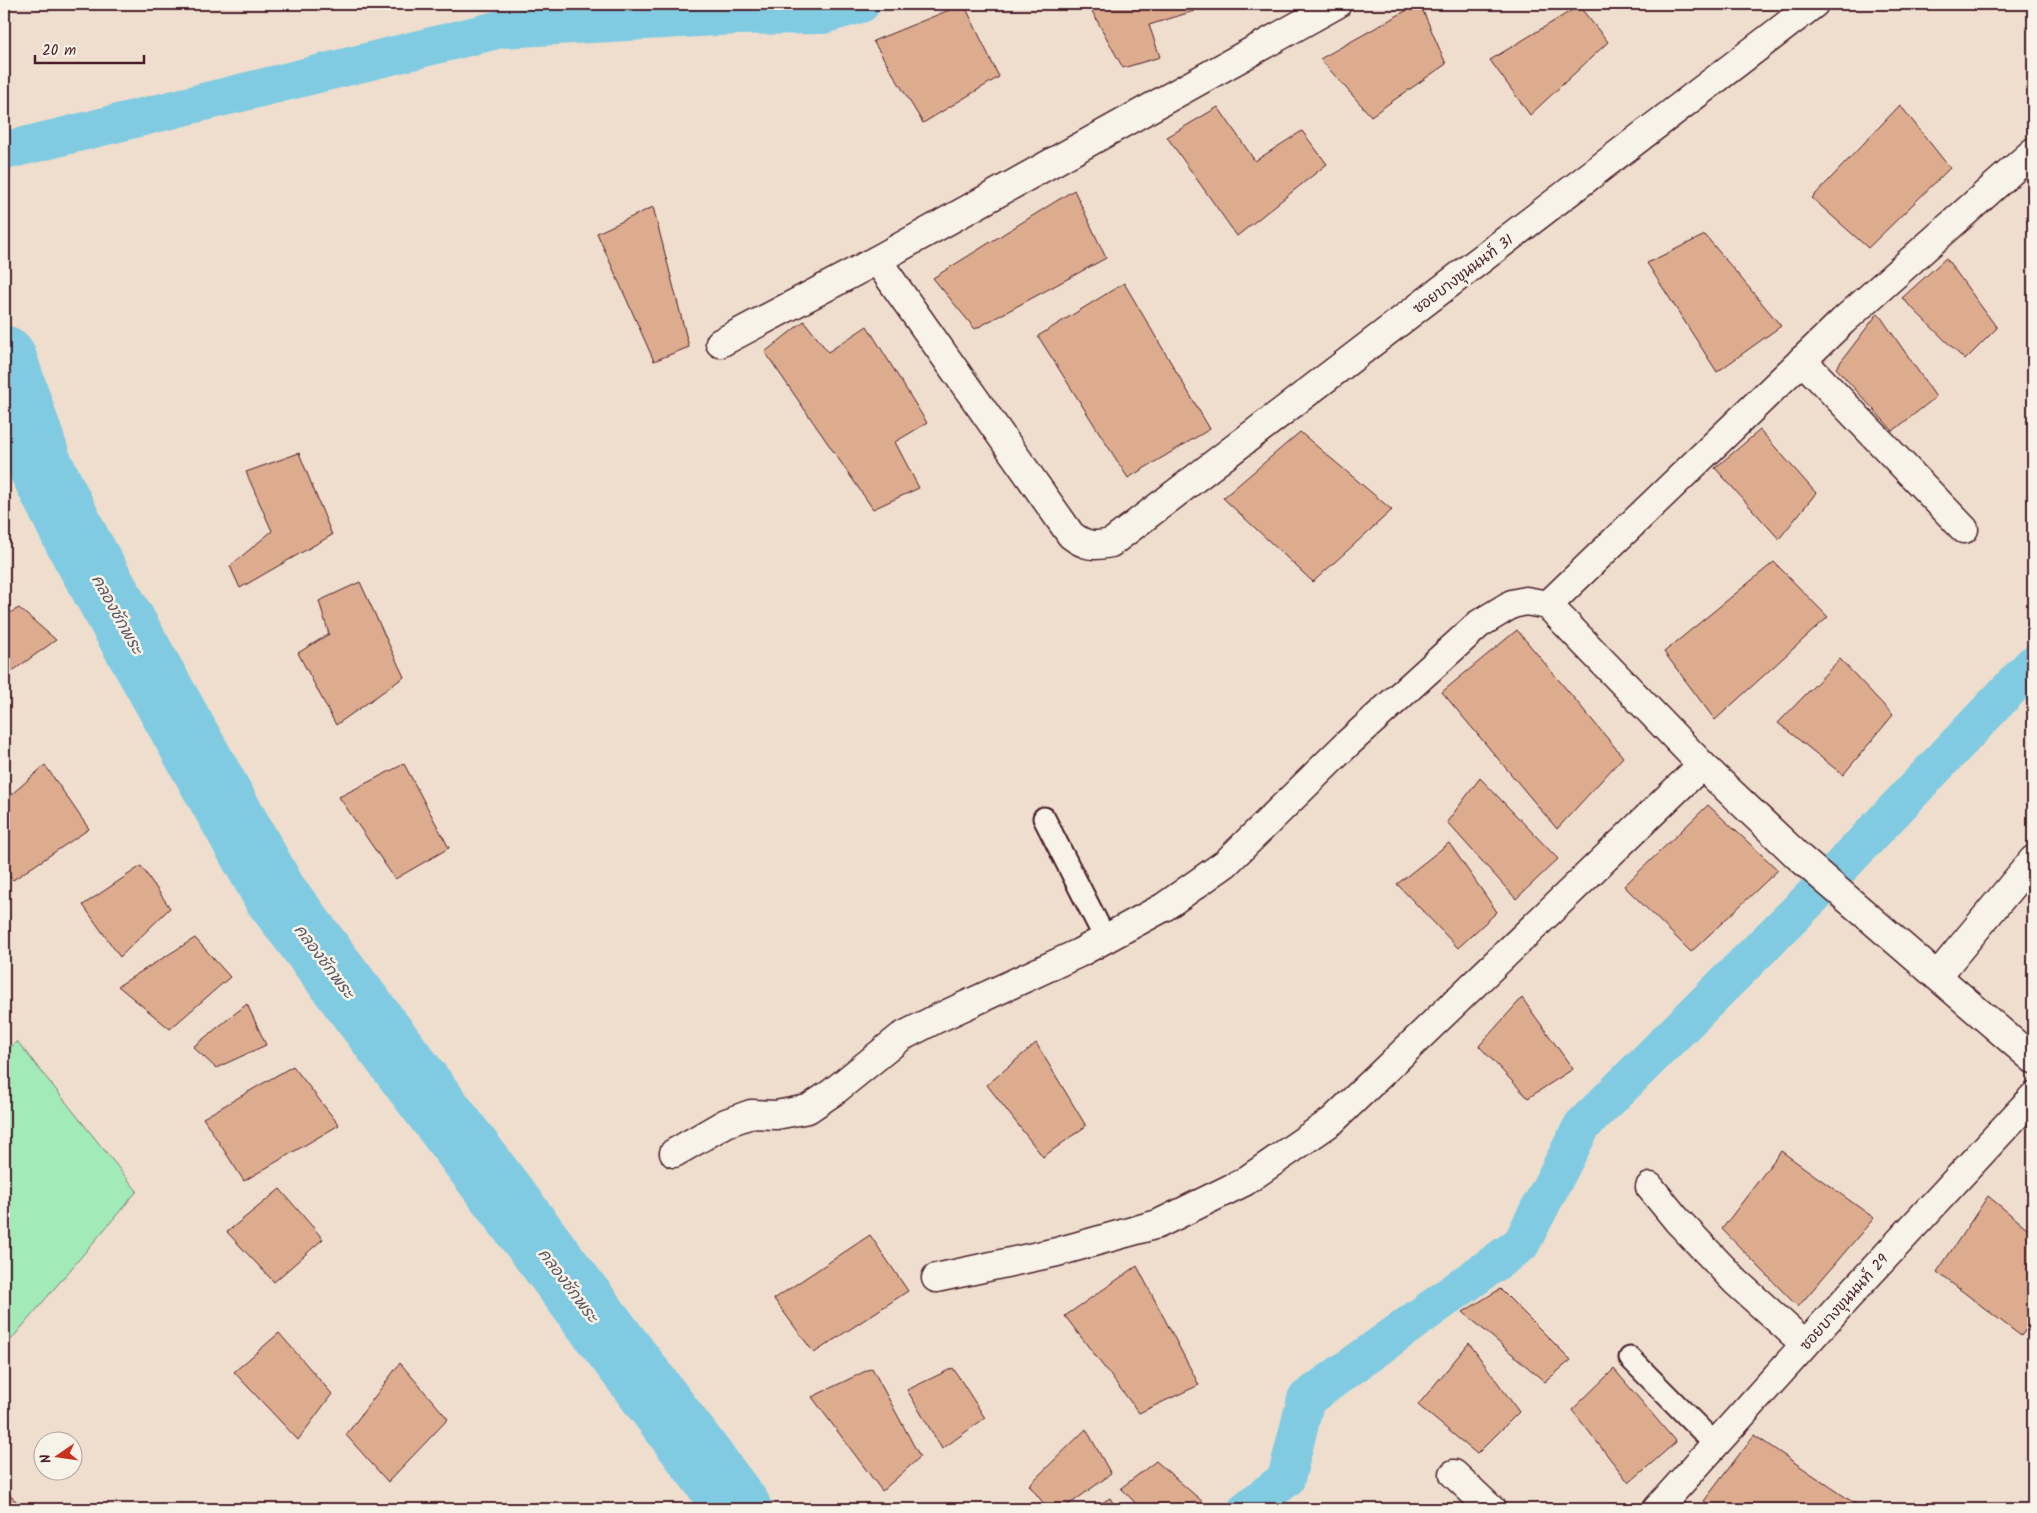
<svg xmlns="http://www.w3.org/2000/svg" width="2037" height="1513" font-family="Kalam,'Playpen Sans Thai',sans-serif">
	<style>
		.green { fill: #a2eab8; stroke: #768472 }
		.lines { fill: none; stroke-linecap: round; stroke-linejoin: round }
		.canal { stroke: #81cbe2; stroke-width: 38 }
		.river { stroke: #81cbe2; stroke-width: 65 }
		.building { fill: #ddac8f; stroke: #4a1f2b }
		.service-casing { stroke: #4a1f2b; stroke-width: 25 }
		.minor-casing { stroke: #4a1f2b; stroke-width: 31 }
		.service { stroke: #f7f3e8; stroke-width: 21 }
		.minor { stroke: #f7f3e8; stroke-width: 28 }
		.labels { text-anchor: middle; stroke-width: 5; stroke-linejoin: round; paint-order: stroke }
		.street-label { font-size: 15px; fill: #4a1f2b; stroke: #f7f3e8 }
		.water-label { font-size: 16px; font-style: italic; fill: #5a5362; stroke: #f7f3e8 }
	</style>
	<rect width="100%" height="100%" fill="#efdecd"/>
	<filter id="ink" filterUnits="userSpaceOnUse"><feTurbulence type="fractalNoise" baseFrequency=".02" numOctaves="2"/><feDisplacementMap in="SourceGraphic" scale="10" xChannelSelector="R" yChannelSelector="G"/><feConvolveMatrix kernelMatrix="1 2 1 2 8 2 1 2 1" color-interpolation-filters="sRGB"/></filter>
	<g filter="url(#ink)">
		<polygon class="green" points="17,1041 137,1191 4,1348 4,1054"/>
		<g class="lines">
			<g class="canal">
				<polyline points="4,151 501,29 735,16 823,15 861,4"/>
				<polyline points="1247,1509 1286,1479 1306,1399 1521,1244 1582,1126 1814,895 2033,664"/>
			</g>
			<polyline class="river" points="4,358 40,465 78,542 275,894 739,1509"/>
		</g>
		<g class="building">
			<polygon points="964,4 999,77 923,123 873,41"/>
			<polygon points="1088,4 1191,4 1194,11 1149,25 1160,57 1123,68"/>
			<polygon points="1418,4 1420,4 1446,64 1371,116 1320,59"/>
			<polygon points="1579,6 1608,42 1530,115 1490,60"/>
			<polygon points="1900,105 1950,168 1868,248 1812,198"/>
			<polygon points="1218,107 1255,161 1302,131 1327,164 1237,236 1167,137"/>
			<polygon points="1074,190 1106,258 975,329 933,278"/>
			<polygon points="653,207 689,347 654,361 597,233"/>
			<polygon points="1705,235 1781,326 1717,372 1647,263"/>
			<polygon points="1946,258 1997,328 1965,360 1902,298"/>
			<polygon points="1124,283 1210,429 1128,478 1038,336"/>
			<polygon points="1878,313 1936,397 1893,431 1836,368"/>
			<polygon points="804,321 828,352 867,326 927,423 895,442 919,488 873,509 765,352"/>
			<polygon points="1760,430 1816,493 1779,539 1715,468"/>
			<polygon points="1300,432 1392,510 1313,582 1223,498"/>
			<polygon points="299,453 332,535 240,588 230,566 272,531 246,472"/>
			<polygon points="1774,562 1828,617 1715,720 1664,652"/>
			<polygon points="360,582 404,677 336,725 298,653 329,634 319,601"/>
			<polygon points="19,608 56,640 4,677 4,616"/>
			<polygon points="1517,630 1623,757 1557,829 1442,692"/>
			<polygon points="1840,659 1893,715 1843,775 1778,723"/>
			<polygon points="404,764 449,848 395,879 339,797"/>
			<polygon points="45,765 89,829 13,880 4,870 4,801"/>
			<polygon points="1480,778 1558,859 1516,899 1447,822"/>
			<polygon points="1708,805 1778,870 1691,952 1624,886"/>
			<polygon points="1449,843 1497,912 1458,948 1397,884"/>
			<polygon points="141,866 170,908 120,957 83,905"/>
			<polygon points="195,938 230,977 170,1029 118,986"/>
			<polygon points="1522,998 1573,1069 1528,1098 1479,1046"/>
			<polygon points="247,1004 266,1045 216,1068 193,1047"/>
			<polygon points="1036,1043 1086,1126 1043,1157 987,1085"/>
			<polygon points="293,1066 339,1125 244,1181 203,1118"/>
			<polygon points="1781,1151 1874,1218 1798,1307 1722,1229"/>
			<polygon points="280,1189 323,1239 274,1282 227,1232"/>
			<polygon points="1988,1196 2033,1233 2033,1320 2021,1336 1937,1272"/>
			<polygon points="870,1235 908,1291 814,1353 774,1299"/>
			<polygon points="1137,1266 1199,1385 1139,1413 1065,1316"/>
			<polygon points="1500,1289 1571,1360 1545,1382 1463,1312"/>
			<polygon points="279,1333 332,1394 298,1440 234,1372"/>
			<polygon points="1469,1343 1519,1412 1477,1454 1418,1405"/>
			<polygon points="400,1363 448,1419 388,1482 346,1435"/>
			<polygon points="872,1368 920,1457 882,1491 812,1397"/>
			<polygon points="953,1368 985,1418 942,1449 907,1390"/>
			<polygon points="1614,1369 1676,1442 1629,1483 1572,1410"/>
			<polygon points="1086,1429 1111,1474 1063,1509 1048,1509 1029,1485"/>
			<polygon points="1754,1435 1863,1509 1716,1509 1704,1501"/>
			<polygon points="1156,1461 1204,1503 1191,1509 1141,1509 1121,1488"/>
			<polygon points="4,1490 25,1509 4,1509"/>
			<polygon points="1110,1498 1117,1509 1092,1509"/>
		</g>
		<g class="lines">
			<g class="service-casing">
				<g id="service">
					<polyline points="1044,818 1105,938"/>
					<polyline points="1630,1358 1716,1445"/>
				</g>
			</g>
			<g class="minor-casing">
				<g id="minor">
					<path d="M877,260L1071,535C1085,546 1094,547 1111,543L1814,4"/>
					<polyline points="720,343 877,260 1337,4"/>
					<polyline points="1802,360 1964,529"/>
					<polyline points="1548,605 1843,321 2033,152"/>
					<polyline points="1938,975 2033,860"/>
					<polyline points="674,1153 726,1123 751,1114 776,1115 808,1109 833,1092 901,1037 934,1020 1079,953 1164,907 1226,863 1347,744 1479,624 1512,604 1526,601 1548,605 1702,765 1800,858 2033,1059"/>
					<polyline points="1650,1187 1677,1220 1736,1282 1805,1344"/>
					<polyline points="936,1278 1057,1252 1158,1224 1244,1182 1332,1121 1702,765"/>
					<polyline points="1454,1474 1491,1509"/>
					<polyline points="1657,1509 1847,1298 2033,1097"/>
				</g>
			</g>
			<use href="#service" class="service"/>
			<use href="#minor" class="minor"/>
		</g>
	</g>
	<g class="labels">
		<g class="street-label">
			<text transform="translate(1463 274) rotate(-37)" y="5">ซอยบางขุนนนท์ 31</text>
			<text transform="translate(1844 1302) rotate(-48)" y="5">ซอยบางขุนนนท์ 29</text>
		</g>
		<g class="water-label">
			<text transform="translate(118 614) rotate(61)" y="6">คลองชักพระ</text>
			<text transform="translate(325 961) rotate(53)" y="6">คลองชักพระ</text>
			<text transform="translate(569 1285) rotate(53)" y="6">คลองชักพระ</text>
		</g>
	</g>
	<rect width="2037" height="1513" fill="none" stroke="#f7f3e8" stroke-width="20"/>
	<rect x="10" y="10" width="2017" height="1493" fill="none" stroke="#4a1f2b" stroke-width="2" filter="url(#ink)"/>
	<g transform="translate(58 1456) rotate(257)"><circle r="24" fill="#f7f3e8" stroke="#b29e9c"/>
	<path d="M0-4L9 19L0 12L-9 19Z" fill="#c8321e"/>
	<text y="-8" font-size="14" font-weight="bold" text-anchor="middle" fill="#4a1f2b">N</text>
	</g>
	<path d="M35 55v8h109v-8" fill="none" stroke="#4a1f2b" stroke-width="2.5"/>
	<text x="42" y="55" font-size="15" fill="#4a1f2b" stroke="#f7f3e8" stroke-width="4" paint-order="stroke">20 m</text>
</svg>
